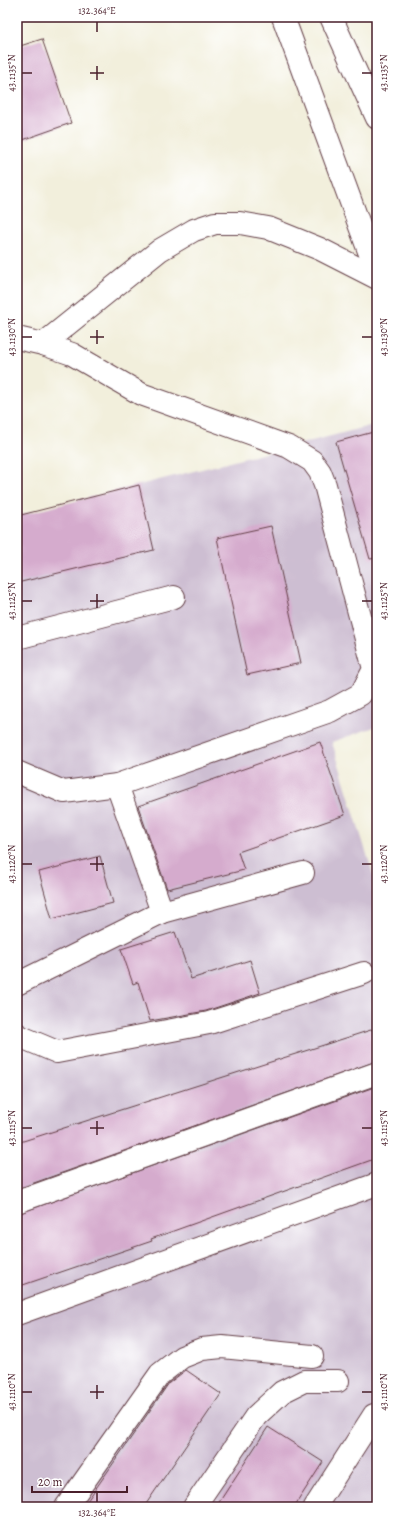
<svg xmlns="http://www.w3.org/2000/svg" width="394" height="1524" font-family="Alegreya,serif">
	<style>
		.industrial { fill: #cdbed2 }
		.building { fill: #d5abcd }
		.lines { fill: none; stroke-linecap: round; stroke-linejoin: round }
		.minor-casing { stroke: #633e46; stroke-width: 24 }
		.minor { stroke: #fff; stroke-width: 22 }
		.ticks { fill: none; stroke: #4a1f2b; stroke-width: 1.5 }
		.neatline { fill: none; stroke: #4a1f2b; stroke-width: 1.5 }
		.ticks-label { font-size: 10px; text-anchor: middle; fill: #4a1f2b }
	</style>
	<rect width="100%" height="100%" fill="#fff"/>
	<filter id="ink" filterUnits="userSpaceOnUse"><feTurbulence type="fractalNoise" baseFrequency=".025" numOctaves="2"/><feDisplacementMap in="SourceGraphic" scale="8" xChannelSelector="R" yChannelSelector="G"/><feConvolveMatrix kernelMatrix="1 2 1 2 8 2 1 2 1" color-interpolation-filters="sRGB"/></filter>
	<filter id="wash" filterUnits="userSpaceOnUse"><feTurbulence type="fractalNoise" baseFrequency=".012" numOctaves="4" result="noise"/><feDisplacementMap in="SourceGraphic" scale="16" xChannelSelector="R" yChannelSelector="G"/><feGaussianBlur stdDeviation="0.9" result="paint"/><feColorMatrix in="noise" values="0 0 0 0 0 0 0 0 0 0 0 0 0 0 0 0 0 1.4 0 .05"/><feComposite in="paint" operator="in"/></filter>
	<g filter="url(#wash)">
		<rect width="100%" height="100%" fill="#f2efdc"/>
		<polygon class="industrial" points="377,424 377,726 332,742 377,887 377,1507 17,1507 17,516 289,447"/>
		<g id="blocks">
			<g class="building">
				<polygon points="42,39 71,123 17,142 17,47"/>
				<polygon points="377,431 377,558 370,559 336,442"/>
				<polygon points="139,485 154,550 17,583 17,516"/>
				<polygon points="271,526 301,663 247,675 217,538"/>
				<polygon points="320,742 345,815 238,852 244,870 167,889 138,806"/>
				<polygon points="100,856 113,903 52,919 39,872"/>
				<polygon points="175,932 191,979 250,960 260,993 206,1011 150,1021 138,982 133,984 121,949"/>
				<polygon points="377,1028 377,1061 17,1189 17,1143"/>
				<polygon points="377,1086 377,1158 151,1239 152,1241 17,1287 17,1214"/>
				<polygon points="186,1370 221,1394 144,1507 83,1507 169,1383"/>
				<polygon points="268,1427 323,1462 294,1507 216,1507"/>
			</g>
		</g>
	</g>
	<g filter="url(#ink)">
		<use href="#blocks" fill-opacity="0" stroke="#633e46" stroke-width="1"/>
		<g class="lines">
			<g class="minor-casing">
				<g id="minor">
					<polyline points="283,17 377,273"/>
					<polyline points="331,17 377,118"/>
					<polyline points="17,338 43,344 72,354 141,394 289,447 312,461 320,472 325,485 374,669 361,694 330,711 117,785 64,792 17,772"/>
					<polyline points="43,344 160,250 194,230 215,223 240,223 268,228 320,249 377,278"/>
					<polyline points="17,638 174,597"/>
					<polyline points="162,912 303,873"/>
					<polyline points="17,984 162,912 117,785"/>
					<polyline points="17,1034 19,1036 57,1052 209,1023 364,973"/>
					<polyline points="17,1202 377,1073"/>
					<polyline points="17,1314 377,1184"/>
					<polyline points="66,1507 160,1374 182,1357 202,1349 222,1347 312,1356"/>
					<polyline points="194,1507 256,1416 282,1392 304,1381 338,1381"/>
					<polyline points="315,1507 374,1415"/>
				</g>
			</g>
			<use href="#minor" class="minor"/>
		</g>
	</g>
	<path class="ticks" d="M97,22V32M97,66V80M22,73H32M90,73H104M362,73H372M97,330V344M22,337H32M90,337H104M362,337H372M97,594V608M22,601H32M90,601H104M362,601H372M97,857V871M22,864H32M90,864H104M362,864H372M97,1121V1135M22,1128H32M90,1128H104M362,1128H372M97,1385V1399M22,1392H32M90,1392H104M362,1392H372M97,1492V1502"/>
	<rect width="394" height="1524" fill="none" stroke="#fff" stroke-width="44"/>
	<path d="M32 1486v6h95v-6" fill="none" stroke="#4a1f2b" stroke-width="2"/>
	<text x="38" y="1486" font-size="12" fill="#4a1f2b" stroke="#ffffff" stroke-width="3" paint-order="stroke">20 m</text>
	<rect x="22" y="22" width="350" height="1480" class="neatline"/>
	<g class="ticks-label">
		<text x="97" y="14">132.364°E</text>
		<text transform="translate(11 73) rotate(-90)" y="4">43.1135°N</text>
		<text transform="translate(383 73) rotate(-90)" y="4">43.1135°N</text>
		<text transform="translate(11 337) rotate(-90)" y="4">43.1130°N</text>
		<text transform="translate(383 337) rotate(-90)" y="4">43.1130°N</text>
		<text transform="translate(11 601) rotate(-90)" y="4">43.1125°N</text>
		<text transform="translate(383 601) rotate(-90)" y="4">43.1125°N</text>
		<text transform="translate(11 864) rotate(-90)" y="4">43.1120°N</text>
		<text transform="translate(383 864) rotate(-90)" y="4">43.1120°N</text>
		<text transform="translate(11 1128) rotate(-90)" y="4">43.1115°N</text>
		<text transform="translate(383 1128) rotate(-90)" y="4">43.1115°N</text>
		<text transform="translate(11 1392) rotate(-90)" y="4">43.1110°N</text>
		<text transform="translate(383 1392) rotate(-90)" y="4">43.1110°N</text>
		<text x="97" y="1516">132.364°E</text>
	</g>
</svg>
